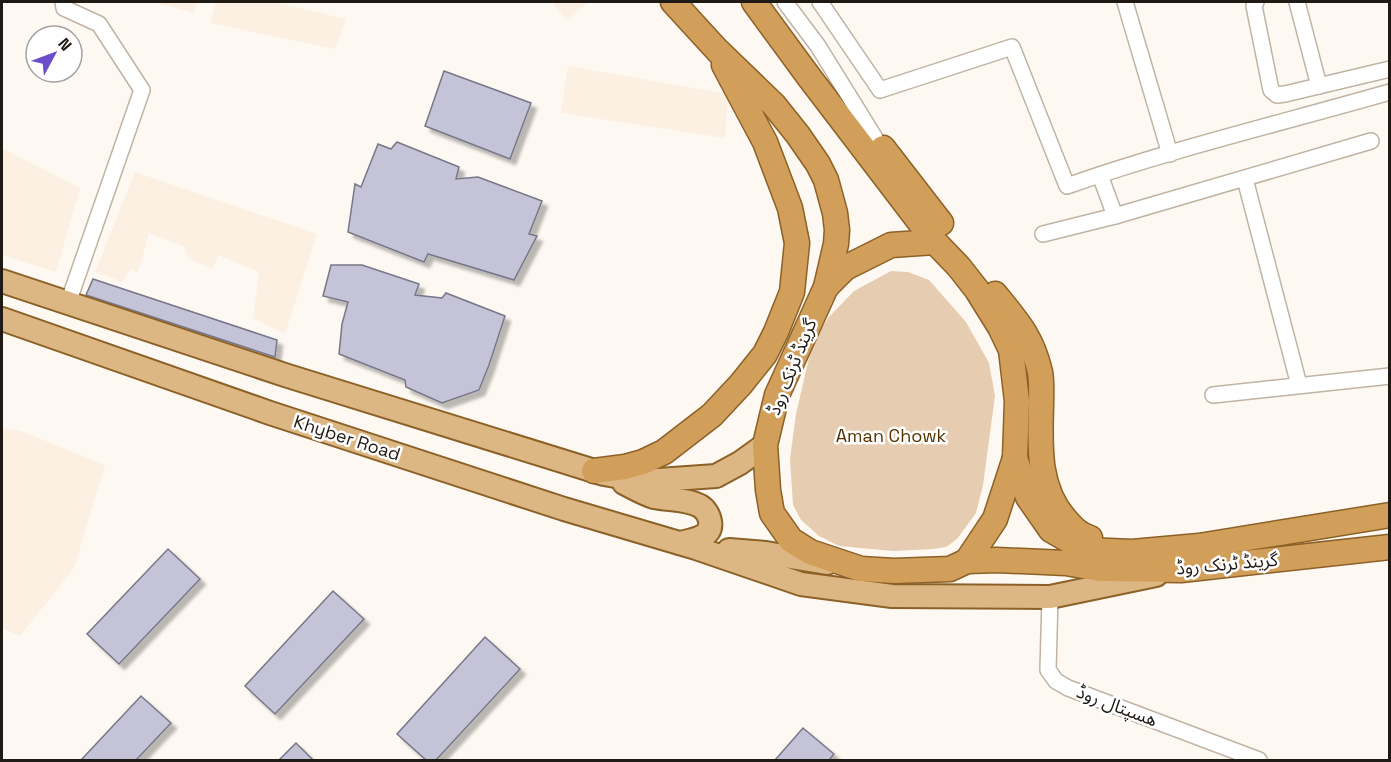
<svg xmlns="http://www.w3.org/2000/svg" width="1391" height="762" font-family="'Space Grotesk','Noto Sans Arabic',sans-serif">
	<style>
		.built { fill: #fcf0e2 }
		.green { fill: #e6cdb1 }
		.building { fill: #c4c3d7; stroke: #787788; stroke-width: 1.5; filter: url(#shadow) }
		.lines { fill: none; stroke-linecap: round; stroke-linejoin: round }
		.minor-casing { stroke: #c0b3a3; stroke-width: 18 }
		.primary-casing { stroke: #8c6127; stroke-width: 26 }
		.trunk-casing { stroke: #8c6127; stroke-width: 27 }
		.minor { stroke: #fff; stroke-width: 15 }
		.primary { stroke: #ddb783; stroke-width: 22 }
		.trunk { stroke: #d29f5a; stroke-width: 24 }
		.labels { text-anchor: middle; stroke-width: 5; stroke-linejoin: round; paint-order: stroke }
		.street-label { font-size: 18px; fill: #1f1a14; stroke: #fff }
		.park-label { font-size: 18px; fill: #523201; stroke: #fff }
	</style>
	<defs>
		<filter id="shadow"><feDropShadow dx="5.5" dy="5.5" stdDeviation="1.5" flood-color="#0004"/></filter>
	</defs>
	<rect width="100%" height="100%" fill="#fef8f2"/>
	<g class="built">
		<polygon points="153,2 197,2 194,13"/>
		<polygon points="216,2 275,2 346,19 335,49 210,23"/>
		<polygon points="552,2 588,2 567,20"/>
		<polygon points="568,66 728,94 725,138 561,113"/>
		<polygon points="2,148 80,188 56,272 2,255"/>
		<polygon points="135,172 317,234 285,334 253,318 259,272 218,255 213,269 188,258 185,247 149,233 138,273 130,269 123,282 95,272"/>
		<polygon points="2,428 19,430 105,465 74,568 20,636 2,628"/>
	</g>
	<polygon class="green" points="891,271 908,272 929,280 966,322 989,363 995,396 983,485 976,513 957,539 946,547 933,549 893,551 839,546 819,536 809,527 801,520 793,505 790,459 796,414 812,345 828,318 854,291"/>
	<g class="building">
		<polygon points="444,71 531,103 510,159 425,126"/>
		<polygon points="397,142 459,167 456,179 478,177 542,201 529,234 537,236 514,280 428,254 424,262 348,232 355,184 361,187 378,144 391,149"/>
		<polygon points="331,265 362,265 419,284 415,295 442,298 446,293 505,316 489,365 479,390 442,403 406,387 405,380 339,354 342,324 348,302 323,296"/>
		<polygon points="93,279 277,340 275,357 86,295"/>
		<polygon points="168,549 200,579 119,664 87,634"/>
		<polygon points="333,591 364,619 275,714 245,686"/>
		<polygon points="485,637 520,669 436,760 426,760 397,734"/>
		<polygon points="141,696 171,723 136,760 81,760"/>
		<polygon points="803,728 834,754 829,760 775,760"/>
		<polygon points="296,743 313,760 279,760"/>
	</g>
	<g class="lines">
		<g class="minor-casing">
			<g id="minor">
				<polyline points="63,2 64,8 99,24 142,90 68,303"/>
				<polyline points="785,2 818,46 875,138"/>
				<path d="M820,2L880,90L1012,47L1067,186C1172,149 1282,123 1390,92"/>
				<polyline points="1125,2 1170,154"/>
				<polyline points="1256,2 1254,6 1271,90 1277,95 1285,94 1390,69"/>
				<polyline points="1297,2 1319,86"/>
				<polyline points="1100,175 1115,216"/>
				<polyline points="1245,179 1299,385"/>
				<polyline points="1043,234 1115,216 1371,141"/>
				<polyline points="1213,395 1390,376"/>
				<polyline points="1050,597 1048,670 1056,681 1068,688 1259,760"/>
			</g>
		</g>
		<g class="primary-casing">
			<g id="primary">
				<polyline points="2,281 288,376 604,474 644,481 716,476 740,463 765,445"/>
				<polyline points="2,319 270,413 564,509 696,548 801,584 892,596 1050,597 1156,575"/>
				<path d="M624,483C634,488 644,494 654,497C669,500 687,499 700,506C705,509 709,515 710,521C713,538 692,540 680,543"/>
				<polyline points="729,550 766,553 827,563"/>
			</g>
		</g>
		<g class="trunk-casing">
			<g id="trunk">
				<polyline points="673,2 717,50 774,105 798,135 818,164 826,180 835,213 837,230 836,244 826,287 777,395 765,445 768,490 772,513 791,540 810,552 861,569 894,571 950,569 967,561 997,560 1066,563 1100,569 1181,570 1390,547"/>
				<polyline points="754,2 809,77 935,242 959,267 977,290 1000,327 1011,350 1017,401 1015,458 1028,497 1051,530 1086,550 1132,552 1199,546 1390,515"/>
				<polyline points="883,148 941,223"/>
				<polyline points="826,287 845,268 891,245 935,242"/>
				<path d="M995,294C1017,321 1032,337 1040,372C1042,383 1041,394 1041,405C1040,444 1037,487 1065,519C1073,528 1078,534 1090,538"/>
				<polyline points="594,471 625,467 643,462 664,452 712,415 741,384 765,354 776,332 792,292 797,243 790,208 765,142 724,65"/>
				<polyline points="967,561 995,519 1015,458"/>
			</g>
		</g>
		<use href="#minor" class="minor"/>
		<use href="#primary" class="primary"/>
		<use href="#trunk" class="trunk"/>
	</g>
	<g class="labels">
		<g class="street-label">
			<text transform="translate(792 367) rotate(-68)" y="6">گرینڈ ٹرنک روڈ</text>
			<text transform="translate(347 438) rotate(18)" y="6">Khyber Road</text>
			<text transform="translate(1227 564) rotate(-5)" y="6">گرینڈ ٹرنک روڈ</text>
			<text transform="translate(1117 706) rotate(21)" y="6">ھسپتال روڈ</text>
		</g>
		<g class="park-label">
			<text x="891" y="442">Aman Chowk</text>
		</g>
	</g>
	<rect width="1391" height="762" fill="none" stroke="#1f1a14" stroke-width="6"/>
	<g transform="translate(54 54) rotate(49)"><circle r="28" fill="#ffffff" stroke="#a5a3a1" stroke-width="1.5"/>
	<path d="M0-4.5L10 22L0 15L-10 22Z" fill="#6a4fc8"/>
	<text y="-9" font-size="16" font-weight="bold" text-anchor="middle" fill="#1f1a14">N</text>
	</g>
</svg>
